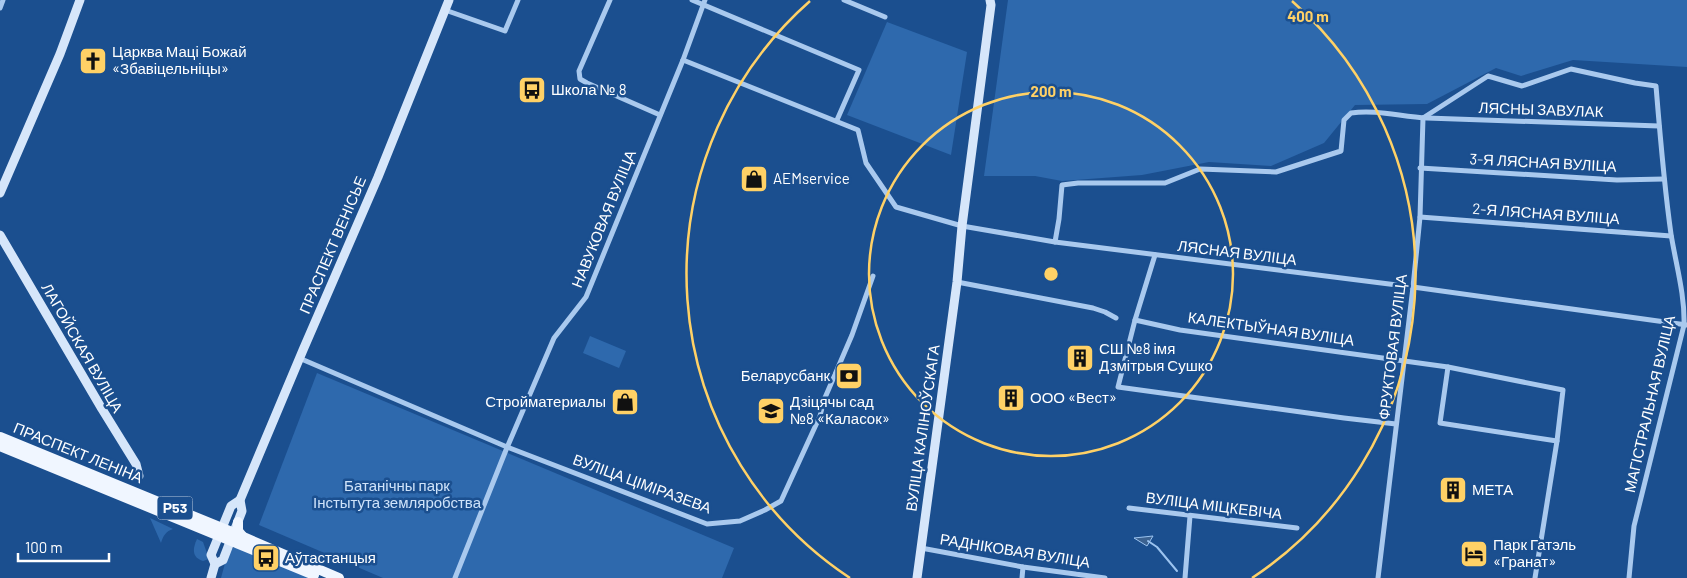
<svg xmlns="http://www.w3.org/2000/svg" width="1687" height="578" font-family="Barlow,sans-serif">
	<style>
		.green { fill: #2e69ad }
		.water { fill: #3c6290; stroke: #9cc4f0 }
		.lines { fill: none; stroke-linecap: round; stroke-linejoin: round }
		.stream { stroke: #9cc4f0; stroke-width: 2 }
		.street { stroke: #a9c9ee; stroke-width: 5 }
		.secondary { stroke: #d6e6fa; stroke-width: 9 }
		.primary { stroke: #f0f6ff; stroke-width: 10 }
		.ring { fill: none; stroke: #ffd166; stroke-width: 2.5 }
		.labels { text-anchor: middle; stroke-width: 5; stroke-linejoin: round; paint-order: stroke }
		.shield { fill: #1b4f8f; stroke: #bbcadd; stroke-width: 1 }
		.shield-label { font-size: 14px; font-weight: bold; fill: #fff }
		.poi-label { font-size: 15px; fill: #fff; stroke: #1b4f8f; text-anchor: start }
		.street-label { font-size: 15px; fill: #fff; stroke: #1b4f8f }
		.park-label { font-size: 15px; fill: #cfe3fa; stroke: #1b4f8f }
		.centre { fill: #ffd166; stroke: #1b4f8f; stroke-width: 2.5 }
		.ring-label { font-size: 15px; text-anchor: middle; font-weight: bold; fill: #ffd166; stroke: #1b4f8f; stroke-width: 5; stroke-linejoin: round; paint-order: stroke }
	</style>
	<rect width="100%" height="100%" fill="#1b4f8f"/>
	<g class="green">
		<polygon points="1008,0 1687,0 1687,67 1573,60 1521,76 1496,68 1427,104 1355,105 1324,143 1271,166 1209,162 1142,175 1062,181 1035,176 984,176"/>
		<polygon points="887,22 967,52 951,155 847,115"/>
		<polygon points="590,336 626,351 619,368 583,353"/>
		<polygon points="317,373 734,548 722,578 383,578 259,525"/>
		<path d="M150,518L173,529C166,531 163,536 161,543Z"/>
		<path d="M197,539L203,542L209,559L203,561C191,557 193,548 197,539Z"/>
		<polygon points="233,548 237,548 312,578 221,578 227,556"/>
	</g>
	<polygon class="water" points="1153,536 1147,546 1134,538"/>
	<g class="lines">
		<polyline class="stream" points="1148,541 1157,547 1177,571"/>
		<g class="street">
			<polyline points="610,0 579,71 580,79 587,83 660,115"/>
			<polyline points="692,0 859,70 837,120"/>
			<polyline points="844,0 885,17"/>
			<polyline points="0,8 3,0"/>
			<polyline points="445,10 505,31 518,0"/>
			<polyline points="683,60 858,130 866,163 896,207 962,226 1055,242 1413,287 1687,325"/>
			<path d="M1423,118L1488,76L1522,86L1571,69L1635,83L1656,86C1660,135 1664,185 1671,234C1676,265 1685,295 1684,325L1634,526L1629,578"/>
			<polyline points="1420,168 1617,180 1664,179"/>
			<polyline points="1420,217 1671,236"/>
			<path d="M1055,242L1059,219L1062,185L1078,183H1165L1200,169L1276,172L1341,151L1344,120L1351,113C1376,109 1402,117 1427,118C1504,121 1581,124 1659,126"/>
			<polyline points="1155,255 1135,320 1118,387 1344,418 1396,424"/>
			<polyline points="957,282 1093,308 1105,312 1116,318"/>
			<polyline points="1135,320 1180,330 1448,367 1563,390 1557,441 1535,578"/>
			<polyline points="299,358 507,447 707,524 740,521 765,510 781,501 820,416 824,400 852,335 873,276"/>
			<polyline points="1448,367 1440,423 1557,441"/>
			<polyline points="1129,508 1297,528"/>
			<polyline points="921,548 1023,567 1105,578"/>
			<polyline points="455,578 506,450 554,338 586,297 683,60 705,0"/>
			<polyline points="1022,578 1023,567"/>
			<polyline points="1185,578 1190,516"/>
			<polyline points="1378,578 1413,287 1420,217 1423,118"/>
		</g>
		<g class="secondary">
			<polyline points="0,193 60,54 80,0"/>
			<polyline points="0,235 102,409 136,464 139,476"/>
			<polyline points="215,564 223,560 242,511 240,500 303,350 378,177 449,0"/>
			<polyline points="211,578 215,564 211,555 231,506 240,500"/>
			<polyline points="917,578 957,282 962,226 991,5 990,0"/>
		</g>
		<g class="primary">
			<polyline points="0,437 234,533 339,578"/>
			<polyline points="0,446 314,575"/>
			<polyline points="238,522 238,531 243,537"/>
		</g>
	</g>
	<g class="ring">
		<circle cx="1051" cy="274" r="182"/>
		<path d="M850 578A364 364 0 0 1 810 1M1292 1A364 364 0 0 1 1252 578"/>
	</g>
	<defs>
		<g id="church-square" transform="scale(1.4375)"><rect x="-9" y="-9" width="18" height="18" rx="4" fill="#ffd166" stroke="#1b4f8f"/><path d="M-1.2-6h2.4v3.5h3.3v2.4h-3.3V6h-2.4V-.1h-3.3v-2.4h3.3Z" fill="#111"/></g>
		<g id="bus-square" transform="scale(1.4375)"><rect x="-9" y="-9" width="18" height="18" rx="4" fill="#ffd166" stroke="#1b4f8f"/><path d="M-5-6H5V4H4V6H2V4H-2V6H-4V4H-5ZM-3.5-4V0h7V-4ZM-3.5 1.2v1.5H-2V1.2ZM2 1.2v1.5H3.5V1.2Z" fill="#111"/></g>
		<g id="shop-square" transform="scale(1.4375)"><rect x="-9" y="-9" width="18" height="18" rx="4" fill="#ffd166" stroke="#1b4f8f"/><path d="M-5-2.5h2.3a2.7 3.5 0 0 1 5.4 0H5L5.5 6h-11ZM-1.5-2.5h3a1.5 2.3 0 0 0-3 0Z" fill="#111"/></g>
		<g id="building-square" transform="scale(1.4375)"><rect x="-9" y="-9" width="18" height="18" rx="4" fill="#ffd166" stroke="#1b4f8f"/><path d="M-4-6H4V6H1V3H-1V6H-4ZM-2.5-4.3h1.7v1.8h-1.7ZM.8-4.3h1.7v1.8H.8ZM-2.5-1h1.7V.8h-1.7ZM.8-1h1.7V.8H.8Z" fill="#111"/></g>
		<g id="bank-square" transform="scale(1.4375)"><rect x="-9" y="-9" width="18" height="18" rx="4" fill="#ffd166" stroke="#1b4f8f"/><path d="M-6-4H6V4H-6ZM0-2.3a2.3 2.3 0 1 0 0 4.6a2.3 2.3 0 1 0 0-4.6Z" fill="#111"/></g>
		<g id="school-square" transform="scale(1.4375)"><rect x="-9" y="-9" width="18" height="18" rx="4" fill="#ffd166" stroke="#1b4f8f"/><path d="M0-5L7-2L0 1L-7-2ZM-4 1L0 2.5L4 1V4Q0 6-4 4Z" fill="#111"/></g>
		<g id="hotel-square" transform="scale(1.4375)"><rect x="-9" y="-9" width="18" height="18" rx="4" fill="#ffd166" stroke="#1b4f8f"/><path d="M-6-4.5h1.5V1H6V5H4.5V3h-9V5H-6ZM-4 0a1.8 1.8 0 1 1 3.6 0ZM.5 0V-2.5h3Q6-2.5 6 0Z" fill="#111"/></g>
	</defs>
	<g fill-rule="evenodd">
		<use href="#church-square" x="93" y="61"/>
		<use href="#bus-square" x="532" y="90"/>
		<use href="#shop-square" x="754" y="179"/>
		<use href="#building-square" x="1080" y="358"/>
		<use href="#bank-square" x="849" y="376"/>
		<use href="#building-square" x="1011" y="398"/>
		<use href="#shop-square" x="625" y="402"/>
		<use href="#school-square" x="771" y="411"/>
		<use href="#building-square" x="1453" y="490"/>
		<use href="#hotel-square" x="1474" y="554"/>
		<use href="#bus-square" x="266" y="558"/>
	</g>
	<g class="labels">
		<rect class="shield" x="157.5" y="496.5" width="35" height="23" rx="4"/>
		<g class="shield-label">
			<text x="175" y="513">Р53</text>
		</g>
		<g class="poi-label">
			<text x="112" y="57">Царква Маці Божай<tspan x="112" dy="17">«Збавіцельніцы»</tspan></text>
			<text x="551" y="95">Школа № 8</text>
			<text x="773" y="184">AEMservice</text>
			<text x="1099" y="354">СШ №8 імя<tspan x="1099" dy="17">Дзмітрыя Сушко</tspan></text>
			<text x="830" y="381" text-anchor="end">Беларусбанк</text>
			<text x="1030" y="403">ООО «Вест»</text>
			<text x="606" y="407" text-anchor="end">Стройматериалы</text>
			<text x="790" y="407">Дзіцячы сад<tspan x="790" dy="17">№8 «Каласок»</tspan></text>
			<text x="1472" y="495">МЕТА</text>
			<text x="1493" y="550">Парк Гатэль<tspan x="1493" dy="17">«Гранат»</tspan></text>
			<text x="285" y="563">Аўтастанцыя</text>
		</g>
		<g class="street-label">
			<text transform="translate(1541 110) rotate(2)" y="5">ЛЯСНЫ ЗАВУЛАК</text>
			<text transform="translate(1543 163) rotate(3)" y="5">3-Я ЛЯСНАЯ ВУЛІЦА</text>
			<text transform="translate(1546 214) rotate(4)" y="5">2-Я ЛЯСНАЯ ВУЛІЦА</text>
			<text transform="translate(604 219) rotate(-68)" y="5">НАВУКОВАЯ ВУЛІЦА</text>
			<text transform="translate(333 245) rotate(-67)" y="5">ПРАСПЕКТ ВЕНІСЬЕ</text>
			<text transform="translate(1237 253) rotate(7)" y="5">ЛЯСНАЯ ВУЛІЦА</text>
			<text transform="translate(1271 329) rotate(8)" y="5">КАЛЕКТЫЎНАЯ ВУЛІЦА</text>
			<text transform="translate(1393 347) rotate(-83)" y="5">ФРУКТОВАЯ ВУЛІЦА</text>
			<text transform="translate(82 348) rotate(60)" y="5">ЛАГОЙСКАЯ ВУЛІЦА</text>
			<text transform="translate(1650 404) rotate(-77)" y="5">МАГІСТРАЛЬНАЯ ВУЛІЦА</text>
			<text transform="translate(923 428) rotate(-82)" y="5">ВУЛІЦА КАЛІНОЎСКАГА</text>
			<text transform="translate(78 453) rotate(22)" y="5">ПРАСПЕКТ ЛЕНІНА</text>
			<text transform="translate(642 484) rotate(20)" y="5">ВУЛІЦА ЦІМІРАЗЕВА</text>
			<text transform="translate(1214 506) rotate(7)" y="5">ВУЛІЦА МІЦКЕВІЧА</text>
			<text transform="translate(1015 551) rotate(9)" y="5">РАДНІКОВАЯ ВУЛІЦА</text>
		</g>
		<g class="park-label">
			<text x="397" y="491">Батанічны парк<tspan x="397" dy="17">Інстытута земляробства</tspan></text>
		</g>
	</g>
	<circle cx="1051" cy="274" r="8" class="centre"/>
	<g class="ring-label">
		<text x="1308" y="22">400 m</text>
		<text x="1051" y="97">200 m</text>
	</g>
	<path d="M18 553v8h91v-8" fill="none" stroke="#ffffff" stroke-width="2.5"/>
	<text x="25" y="553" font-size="15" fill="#ffffff" stroke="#1b4f8f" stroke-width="4" paint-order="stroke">100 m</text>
</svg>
